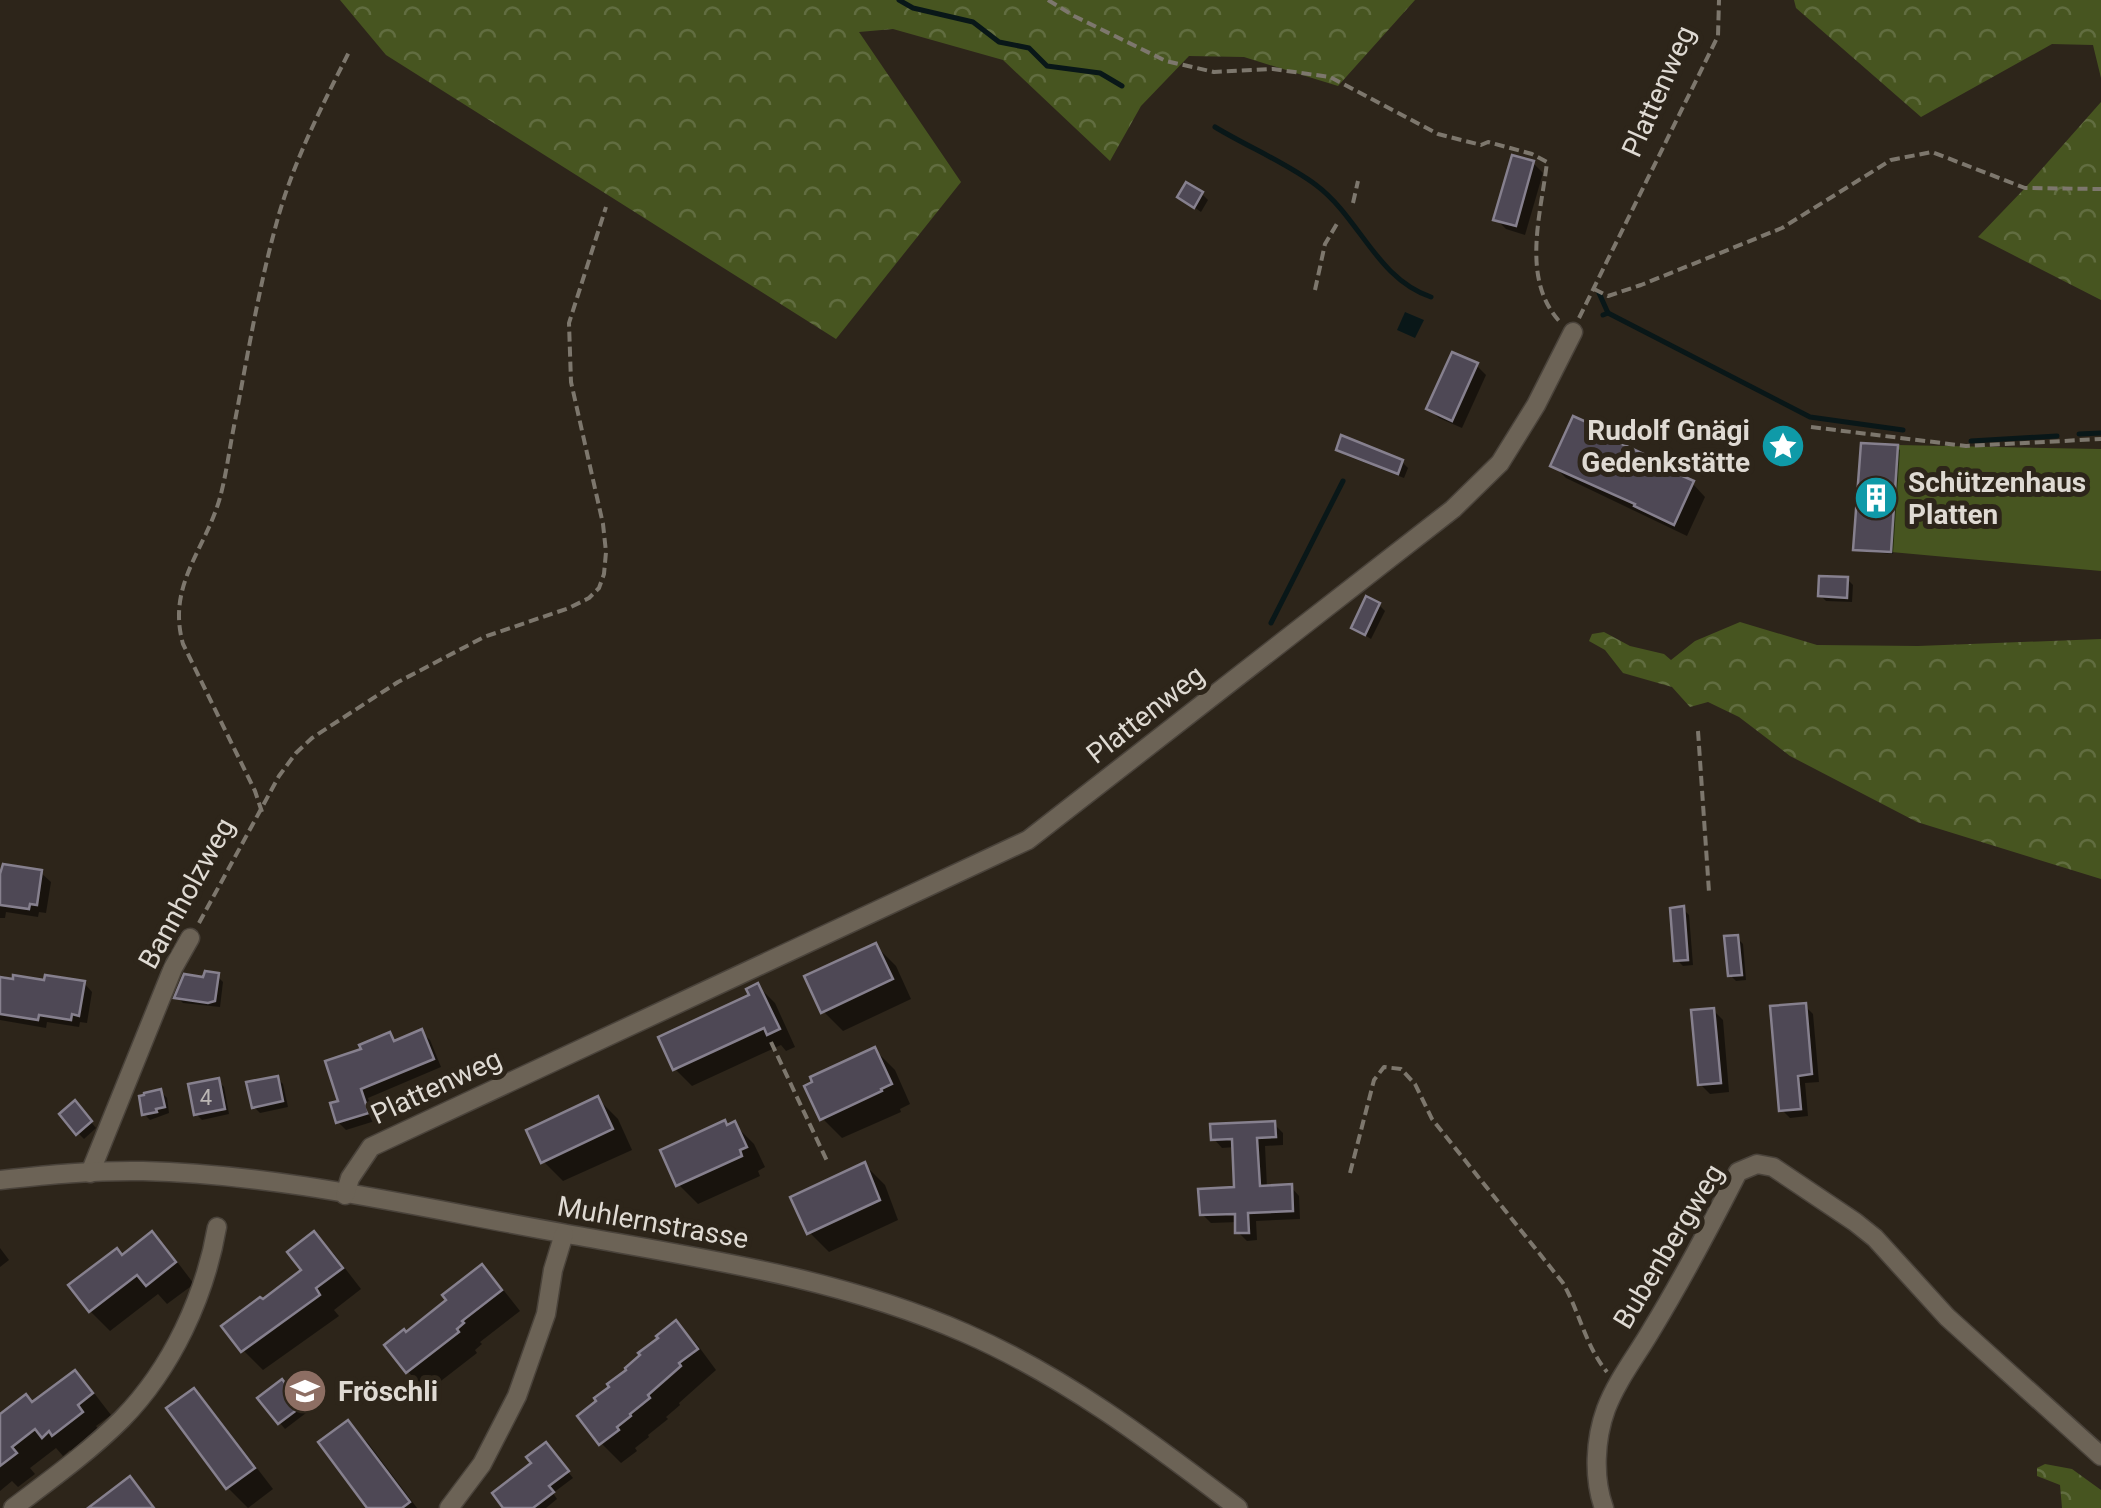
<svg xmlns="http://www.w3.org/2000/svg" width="2101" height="1508" font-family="Roboto,sans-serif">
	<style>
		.grass { fill: #475520 }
		.forest { fill: url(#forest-crowns) }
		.water { fill: url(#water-ripples) }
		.shadow { fill: #0007 }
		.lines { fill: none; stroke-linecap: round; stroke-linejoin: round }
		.stream { stroke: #091718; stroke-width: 5 }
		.building { fill: #4e4855; stroke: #86808e; stroke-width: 2.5 }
		.minor-casing { stroke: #4a433b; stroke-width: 21 }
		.path { stroke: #7d776d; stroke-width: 4; stroke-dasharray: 10 5; stroke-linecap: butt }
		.minor { stroke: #6c6356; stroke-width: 18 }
		.labels { text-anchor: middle; stroke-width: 10; stroke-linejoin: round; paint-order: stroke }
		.number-label { font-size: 22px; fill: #bbb6b4 }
		.street-label { font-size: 28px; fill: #dfdad3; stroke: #2d251a }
		.poi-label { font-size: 28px; font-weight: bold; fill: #dfdad3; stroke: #2d251a; text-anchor: start }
	</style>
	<defs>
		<pattern id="forest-crowns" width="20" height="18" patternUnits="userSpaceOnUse" patternTransform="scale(2.5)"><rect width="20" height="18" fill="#475520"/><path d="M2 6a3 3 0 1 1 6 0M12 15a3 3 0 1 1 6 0" fill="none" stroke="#616d40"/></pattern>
		<pattern id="water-ripples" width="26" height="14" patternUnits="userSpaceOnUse" patternTransform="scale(2.5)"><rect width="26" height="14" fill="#091718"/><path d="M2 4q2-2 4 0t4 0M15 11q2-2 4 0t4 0" fill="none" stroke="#2c3839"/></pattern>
	</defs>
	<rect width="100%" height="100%" fill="#2d251a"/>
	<polygon class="grass" points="1898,445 2101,449 2101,571 1891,552"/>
	<g class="forest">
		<polygon points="340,0 1415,0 1338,86 1244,57 1189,56 1141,106 1110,161 1003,60 893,29 859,32 961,182 836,339 386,55"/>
		<polygon points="1794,0 2101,0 2101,78 2093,45 2052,44 1921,117 1796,8"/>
		<polygon points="2101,102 2101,300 1978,237 2025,188"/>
		<polygon points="1740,622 1817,645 1918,646 2101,639 2101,879 1917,822 1790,756 1739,717 1708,702 1690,707 1672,687 1623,673 1605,650 1589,641 1592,634 1604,632 1630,646 1664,654 1671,660 1695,641"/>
		<polygon points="2045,1464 2072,1469 2101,1490 2101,1508 2062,1508 2060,1485 2037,1476 2037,1468"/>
	</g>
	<polygon class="water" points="1405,312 1424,320 1415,338 1397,330"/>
	<g class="shadow">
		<polygon points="1533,163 1543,173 1525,235 1506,229 1496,219"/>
		<polygon points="1202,194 1208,200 1201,212 1180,197"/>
		<polygon points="1476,365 1486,375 1462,428 1439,418 1429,409"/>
		<polygon points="1612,437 1621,446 1656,462 1665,471 1692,483 1705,497 1687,536 1566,478 1553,465"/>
		<polygon points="1897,448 1900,450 1893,554 1858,551 1856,549"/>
		<polygon points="1339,449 1402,462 1408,468 1404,478 1345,455"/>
		<polygon points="1847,579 1853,585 1852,602 1826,601 1820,595"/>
		<polygon points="1379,605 1385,611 1371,639 1354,628"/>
		<polygon points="0,872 41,873 51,882 46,913 39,912 38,917 6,912 5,918 0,918"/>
		<polygon points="1683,909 1689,915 1693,965 1683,966 1677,960"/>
		<polygon points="1737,938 1743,944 1746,980 1736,981 1730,975"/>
		<polygon points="876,946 896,966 911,999 843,1031 823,1011"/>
		<polygon points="0,976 46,983 84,983 92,992 87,1023 80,1022 79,1027 47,1022 46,1028 0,1020"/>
		<polygon points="217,976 223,982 220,1007 183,1003 177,997 204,980"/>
		<polygon points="758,986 775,1003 795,1047 786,1051 781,1045 692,1086 675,1069 752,996"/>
		<polygon points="1805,1006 1813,1014 1819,1082 1805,1083 1808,1116 1790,1118 1782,1110"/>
		<polygon points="1713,1010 1723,1020 1729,1092 1710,1094 1700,1084"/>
		<polygon points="421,1032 430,1040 441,1067 368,1098 375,1121 346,1130 338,1122 341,1102 365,1051 389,1035 397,1043"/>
		<polygon points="875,1050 895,1070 910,1104 900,1109 901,1112 842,1138 822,1118"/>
		<polygon points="277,1078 283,1084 288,1107 260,1113 254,1107"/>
		<polygon points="218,1081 224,1087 229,1114 202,1120 196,1114"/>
		<polygon points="161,1092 167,1098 169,1113 150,1120 144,1114"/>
		<polygon points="598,1099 618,1119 632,1150 563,1181 543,1161"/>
		<polygon points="81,1110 96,1128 84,1139 78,1133"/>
		<polygon points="734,1124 754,1144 765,1167 758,1171 760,1176 698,1204 678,1184 728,1127"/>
		<polygon points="1274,1124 1283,1133 1283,1145 1265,1146 1267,1188 1291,1187 1299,1196 1300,1219 1256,1221 1257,1240 1247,1241 1238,1232 1238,1222 1211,1223 1202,1214 1237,1190 1235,1147 1222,1148 1214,1139"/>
		<polygon points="865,1165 885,1185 898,1220 829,1252 809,1232"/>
		<polygon points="314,1234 334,1254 361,1289 334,1310 339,1316 263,1370 243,1350 263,1302 305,1270"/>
		<polygon points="152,1235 172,1255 194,1284 167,1304 158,1294 110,1331 90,1311 123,1258"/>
		<polygon points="0,1248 9,1260 0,1267"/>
		<polygon points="481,1267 501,1287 520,1311 480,1342 482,1344 475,1350 477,1353 428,1391 408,1372 388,1345 406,1335 450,1301"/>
		<polygon points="676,1323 696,1343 716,1370 679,1403 680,1405 666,1417 668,1419 648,1435 649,1437 635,1448 637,1451 621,1463 601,1443"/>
		<polygon points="74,1373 94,1393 111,1415 96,1426 101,1433 74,1454 70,1450 63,1456 56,1448 30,1468 35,1474 18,1487 12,1481 0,1491 0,1419 33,1405"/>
		<polygon points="287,1388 306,1413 285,1429 280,1423"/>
		<polygon points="193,1391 213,1411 273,1489 248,1508 228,1488 170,1409"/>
		<polygon points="348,1423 368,1443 417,1508 371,1508"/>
		<polygon points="551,1451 573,1478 553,1493 557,1499 546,1508 506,1508"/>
	</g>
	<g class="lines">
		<g class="stream">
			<polyline points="899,0 913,8 973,22 999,42 1029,48 1047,66 1100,73 1122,86"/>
			<path d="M1215,127C1248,147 1285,162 1316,185C1360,218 1376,278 1431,297"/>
			<polyline points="1599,293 1608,313"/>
			<polyline points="1603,315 1608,313 1810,417 1903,430"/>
			<polyline points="2079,434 2101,433"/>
			<polyline points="1971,441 2057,436"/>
			<polyline points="1271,623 1343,481"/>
		</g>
	</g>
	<g class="building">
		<polygon points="1512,155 1534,161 1516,226 1493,220"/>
		<polygon points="1186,182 1203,192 1194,208 1177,197"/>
		<polygon points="1452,352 1478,363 1452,421 1426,409"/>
		<polygon points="1573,416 1613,434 1611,439 1657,460 1655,464 1694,481 1674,525 1634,506 1635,504 1550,466"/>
		<polygon points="1341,435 1403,460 1398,474 1336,450"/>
		<polygon points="1861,443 1898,445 1891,552 1853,550"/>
		<polygon points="1819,576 1848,577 1847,598 1818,596"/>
		<polygon points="1366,596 1380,603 1365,635 1351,628"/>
		<polygon points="3,864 42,870 37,905 30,904 29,909 0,905 0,874"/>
		<polygon points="1684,906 1688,960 1674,961 1670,908"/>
		<polygon points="1738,935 1742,975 1728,976 1724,936"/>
		<polygon points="876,943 893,979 821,1013 804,976"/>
		<polygon points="205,971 219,973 215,1001 208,1003 174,998 184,974 203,977"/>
		<polygon points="13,975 44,980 45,975 85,981 79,1016 72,1014 71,1020 39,1015 38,1020 0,1014 0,977 13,979"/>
		<polygon points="758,983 780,1029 767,1035 764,1028 673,1070 658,1037 749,995 746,989"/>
		<polygon points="1806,1003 1812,1074 1798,1076 1801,1109 1779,1111 1770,1006"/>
		<polygon points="1714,1008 1721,1083 1698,1085 1691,1010"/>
		<polygon points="422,1029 434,1059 361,1089 369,1113 336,1123 330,1103 338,1101 325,1061 361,1049 359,1045 390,1032 394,1041"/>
		<polygon points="875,1047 892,1084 881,1089 882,1091 820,1120 804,1086 812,1082 810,1077"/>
		<polygon points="278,1076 283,1101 252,1108 246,1082"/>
		<polygon points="219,1078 225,1109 194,1115 188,1084"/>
		<polygon points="161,1089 165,1107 156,1109 157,1112 142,1115 139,1096 144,1095 144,1093"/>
		<polygon points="598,1096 613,1129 541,1163 526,1130"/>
		<polygon points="75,1100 92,1121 76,1135 59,1114"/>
		<polygon points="725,1120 727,1125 735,1121 747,1147 740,1150 742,1156 676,1186 660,1150"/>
		<polygon points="1275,1121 1276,1137 1257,1138 1260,1186 1292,1184 1293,1211 1248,1213 1249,1233 1235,1233 1235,1214 1200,1215 1198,1189 1234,1187 1232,1139 1211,1140 1210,1124"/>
		<polygon points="865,1162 880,1200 807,1234 790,1197"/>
		<polygon points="152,1231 176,1262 146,1286 137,1275 89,1312 68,1285 117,1248 122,1255"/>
		<polygon points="314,1231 343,1268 316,1288 320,1295 241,1352 221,1326 260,1297 263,1299 301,1270 287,1252"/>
		<polygon points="482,1264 502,1290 462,1321 464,1323 457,1329 459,1332 406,1373 384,1345 404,1329 406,1332 446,1300 442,1295"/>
		<polygon points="676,1320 698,1349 679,1363 681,1366 648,1395 650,1398 630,1414 631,1416 617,1427 619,1430 599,1445 577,1416 596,1401 594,1398 609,1387 607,1384 626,1370 625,1368 640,1355 638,1353 658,1338 656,1336"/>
		<polygon points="75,1370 93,1393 78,1405 83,1412 52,1436 49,1431 42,1438 35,1429 12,1447 17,1453 0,1466 0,1414 26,1394 32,1402"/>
		<polygon points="282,1379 302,1406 278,1424 257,1398"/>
		<polygon points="194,1388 255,1468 226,1489 166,1408"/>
		<polygon points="348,1420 410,1502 402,1508 367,1508 318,1442"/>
		<polygon points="546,1442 569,1471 549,1486 554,1492 533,1508 503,1508 492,1493 531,1463 526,1457"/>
		<polygon points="130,1476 154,1508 88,1508"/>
	</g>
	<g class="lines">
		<g class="minor-casing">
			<g id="minor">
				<polyline points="90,1173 173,968 190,938"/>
				<path d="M0,1180C47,1175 96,1170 143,1171C281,1174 426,1209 562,1233C699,1258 837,1277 965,1333C1066,1377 1151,1442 1238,1508"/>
				<polyline points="345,1195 350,1178 371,1147 1028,840 1453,509 1500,463 1536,405 1573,332"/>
				<path d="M13,1508C50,1480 89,1452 122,1419C172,1368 205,1296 217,1227"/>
				<polyline points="449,1508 482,1464 517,1396 546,1314 553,1270 564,1234"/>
				<path d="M1604,1508C1593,1478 1595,1439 1606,1409C1617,1380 1637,1355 1652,1329C1683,1278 1711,1225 1738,1172L1757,1164L1773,1167L1855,1222L1875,1238L1947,1317L2101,1456"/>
			</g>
		</g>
		<g class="path">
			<path d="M1048,0L1074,16L1166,61L1214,72L1273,69L1330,77L1438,134L1481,145L1488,142L1532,154L1547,162C1541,215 1520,280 1561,323"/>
			<polyline points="1353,203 1358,181"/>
			<polyline points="1594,289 1608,296 1641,285 1782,228 1891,160 1932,152 2025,188 2101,189"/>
			<polyline points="1315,290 1325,244 1338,222"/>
			<polyline points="1579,318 1718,36 1719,0"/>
			<polyline points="1811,427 1966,446 2101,439"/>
			<polyline points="1698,731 1709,892"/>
			<path d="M262,812L255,791L183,644C167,586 203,553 219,501C226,477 229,451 234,426C247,359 258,291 276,225C292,164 322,106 350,50"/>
			<polyline points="199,923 279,776 296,753 312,738 398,682 484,637 569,608 589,598 599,588 604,574 606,552 603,524 571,382 569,323 606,207"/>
			<polyline points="771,1042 828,1163"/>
			<path d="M1350,1173L1374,1080L1384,1067L1401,1069L1415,1084L1432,1119L1563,1283C1579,1311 1586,1347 1607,1372"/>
		</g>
		<use href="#minor" class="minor"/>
	</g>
	<defs>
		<g id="sight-disc" transform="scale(2.25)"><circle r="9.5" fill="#0f9aa8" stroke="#2d251a"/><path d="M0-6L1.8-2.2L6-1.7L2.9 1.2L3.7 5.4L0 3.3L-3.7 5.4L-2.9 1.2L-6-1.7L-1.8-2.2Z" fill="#fff"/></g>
		<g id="building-disc" transform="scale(2.25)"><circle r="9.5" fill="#0f9aa8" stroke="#2d251a"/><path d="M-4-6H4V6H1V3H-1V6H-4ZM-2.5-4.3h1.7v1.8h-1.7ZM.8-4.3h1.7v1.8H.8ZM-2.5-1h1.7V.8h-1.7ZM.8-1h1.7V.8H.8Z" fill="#fff"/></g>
		<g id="school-disc" transform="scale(2.25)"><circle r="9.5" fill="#8d6e63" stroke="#2d251a"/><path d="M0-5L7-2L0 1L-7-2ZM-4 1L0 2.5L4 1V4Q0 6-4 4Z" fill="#fff"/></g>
	</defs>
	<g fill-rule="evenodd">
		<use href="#sight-disc" x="1783" y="446"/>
		<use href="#building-disc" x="1876" y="498"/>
		<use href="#school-disc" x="305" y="1391"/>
	</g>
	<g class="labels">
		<g class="number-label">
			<text x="206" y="1105">4</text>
		</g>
		<g class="street-label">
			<text transform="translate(1658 91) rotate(-66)" y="10">Plattenweg</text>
			<text transform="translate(1145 714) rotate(-38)" y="10">Plattenweg</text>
			<text transform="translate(186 893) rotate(-61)" y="10">Bannholzweg</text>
			<text transform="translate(436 1086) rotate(-25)" y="10">Plattenweg</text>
			<text transform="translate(653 1222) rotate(10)" y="10">Muhlernstrasse</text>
			<text transform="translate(1668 1246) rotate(-59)" y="10">Bubenbergweg</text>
		</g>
		<g class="poi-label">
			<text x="1750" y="440" text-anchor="end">Rudolf Gnägi<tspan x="1750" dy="32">Gedenkstätte</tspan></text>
			<text x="1908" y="492">Schützenhaus<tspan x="1908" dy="32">Platten</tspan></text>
			<text x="338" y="1401">Fröschli</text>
		</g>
	</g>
</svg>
